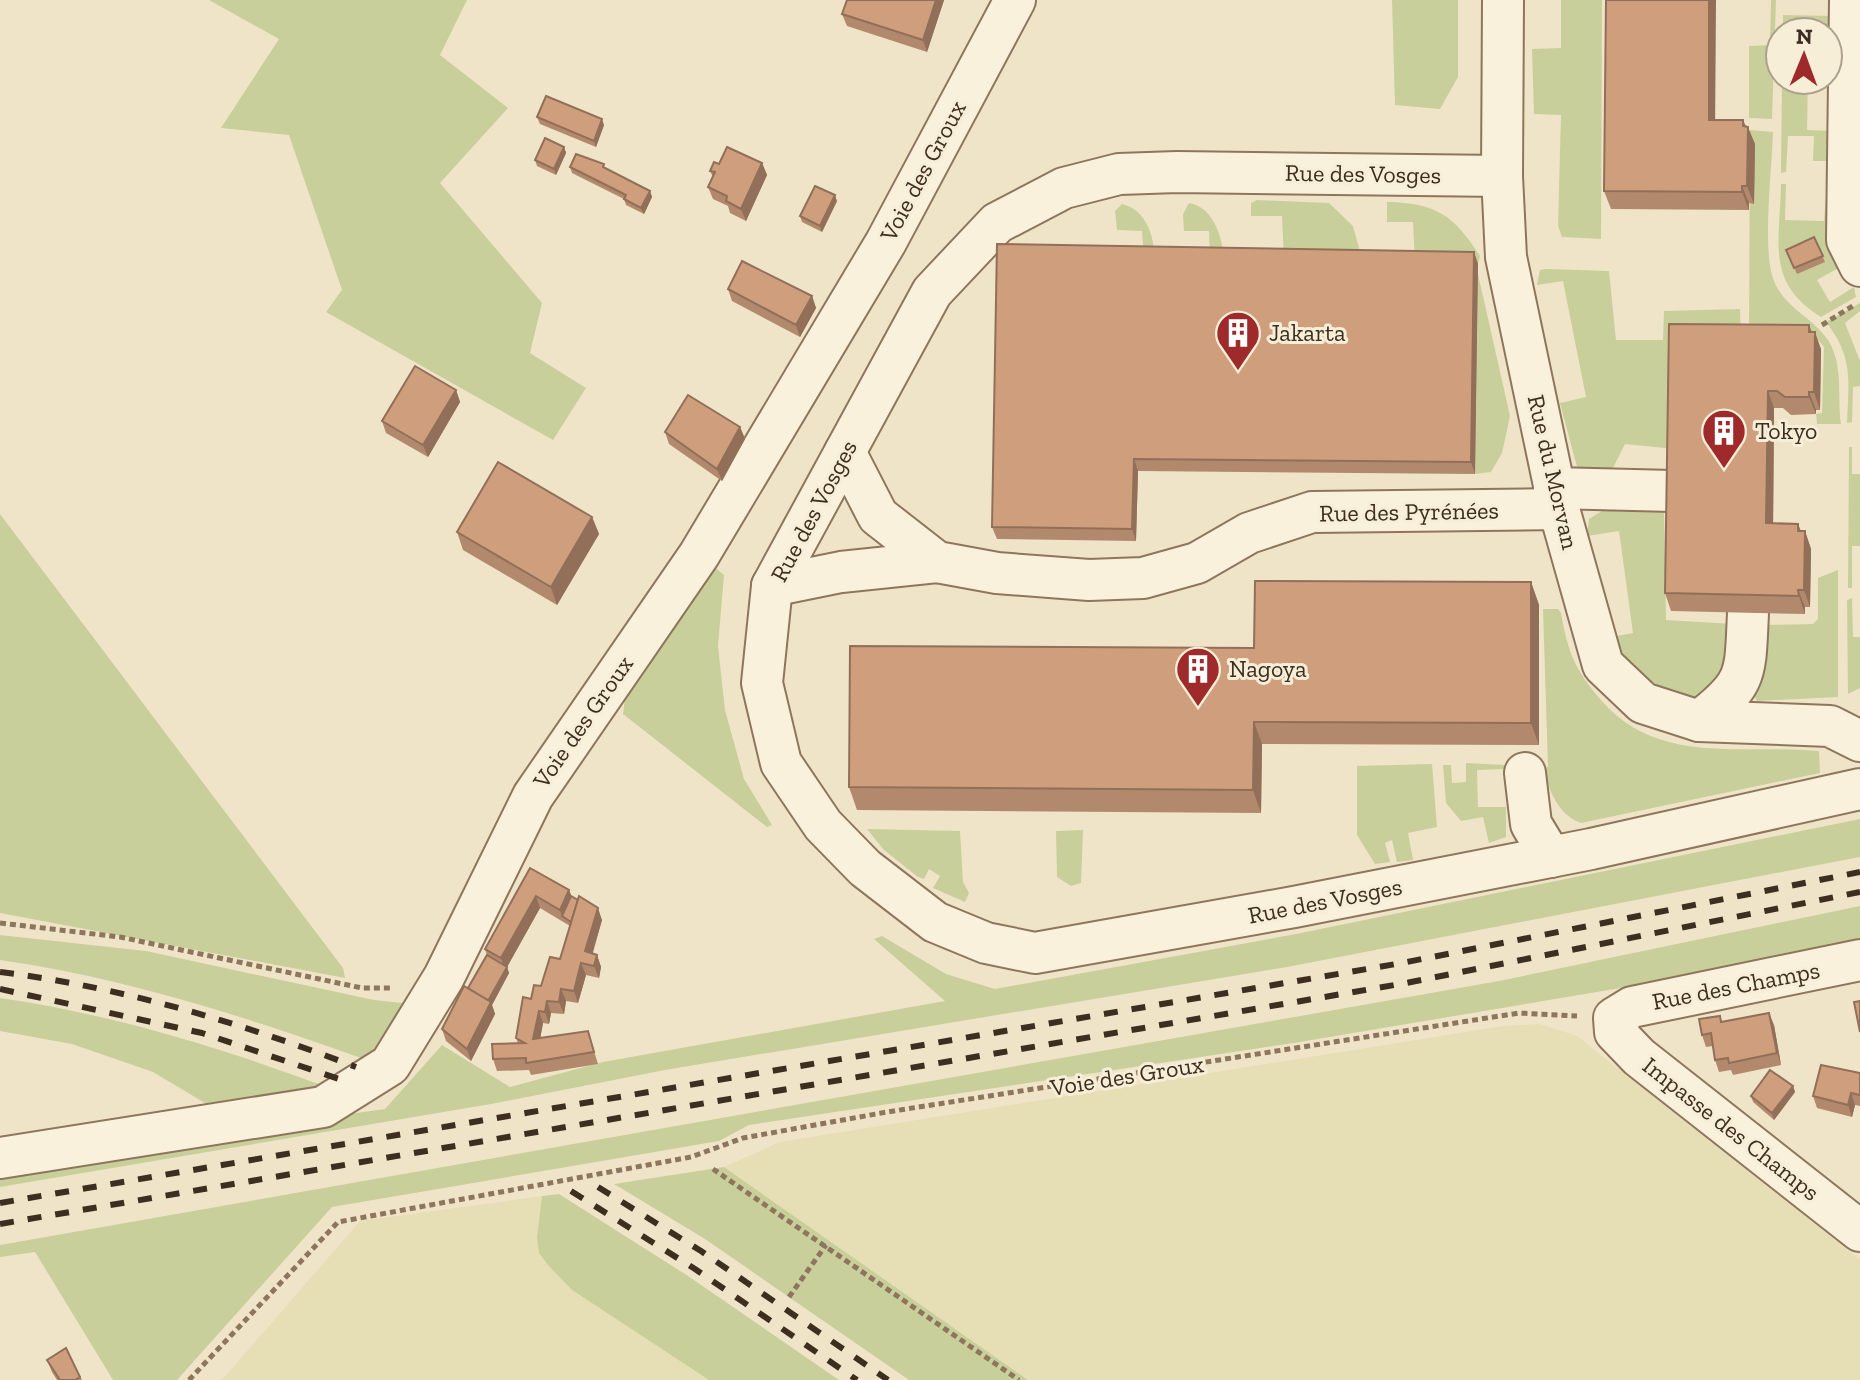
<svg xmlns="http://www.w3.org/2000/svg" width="1860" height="1380" font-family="'Zilla Slab',serif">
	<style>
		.farmland { fill: #e6deb5 }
		.green { fill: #c9cf9b }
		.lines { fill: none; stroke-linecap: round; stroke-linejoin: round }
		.minor-casing { stroke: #8d765c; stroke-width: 44 }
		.path { stroke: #8d765c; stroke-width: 5; stroke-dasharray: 6 4; stroke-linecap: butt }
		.minor { stroke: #faf1dc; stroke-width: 40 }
		.rail { stroke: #3d2e20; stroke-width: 6; stroke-dasharray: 14 14; stroke-linecap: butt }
		.wall { fill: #b2896c }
		.shaded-wall { fill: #916f58 }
		.building { fill: #cf9f7d; stroke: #916f58; stroke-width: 2 }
		.labels { text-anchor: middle; stroke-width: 6; stroke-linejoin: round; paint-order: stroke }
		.street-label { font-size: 24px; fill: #3d2e20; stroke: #f7eed8 }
		.poi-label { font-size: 24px; fill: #3d2e20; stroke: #f7eed8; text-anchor: start }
	</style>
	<rect width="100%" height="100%" fill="#f0e4c8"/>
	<g class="farmland">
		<polygon points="1540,1024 1577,1036 1860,1260 1860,1380 1028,1380 724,1167 780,1142 1503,1026"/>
		<polygon points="542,1196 537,1237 572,1290 709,1380 222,1380 360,1221"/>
	</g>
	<g class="green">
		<polygon points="209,0 467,0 440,55 508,108 440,183 542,303 530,353 586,388 553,440 326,312 342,290 289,135 221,128 279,39"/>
		<polygon points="1392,0 1458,0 1458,77 1440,109 1395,105"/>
		<polygon points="1561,0 1602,0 1601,239 1562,237 1558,226 1561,115 1534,114 1532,49 1561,48"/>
		<polygon points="1771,0 1776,0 1772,119 1749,118 1749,46 1770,45"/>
		<polygon points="1783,15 1835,16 1834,56 1828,56 1828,32 1783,32"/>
		<polygon points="1782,80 1808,80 1807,130 1834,131 1832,155 1827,161 1813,161 1814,136 1788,136 1786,172 1781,173"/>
		<path d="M1750,130L1773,132C1772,169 1763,242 1772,275C1781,307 1811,315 1828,340C1844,365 1837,396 1841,424H1817L1816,414L1822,413L1824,347L1819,341L1749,340Z"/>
		<path d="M1781,184H1786L1785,220L1824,221L1826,197L1832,200L1842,266L1817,280L1830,302L1854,287L1856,297L1821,317C1765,282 1780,243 1781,184Z"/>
		<polygon points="1257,200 1329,203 1353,226 1361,255 1284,261 1282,216 1251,216 1251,203"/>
		<path d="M1387,202C1436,203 1454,215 1480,256L1478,264L1415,263L1413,222H1387Z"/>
		<path d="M1189,203C1214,207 1222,238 1225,260H1210L1209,231H1184L1183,214Z"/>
		<path d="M1122,204C1147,210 1154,237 1155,259H1144L1142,231L1117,230L1115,211Z"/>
		<polygon points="1546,269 1609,271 1616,340 1663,340 1664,311 1740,309 1741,342 1674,449 1625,444 1612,470 1587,470 1577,467 1560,403 1586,397 1563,281 1537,285 1540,270"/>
		<polygon points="1478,274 1510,416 1502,453 1491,472 1475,474"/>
		<path d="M1860,303V311L1845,323L1860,361V386L1853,387L1852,422L1847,423C1849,381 1853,356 1826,322Z"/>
		<polygon points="1849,447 1852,447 1852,474 1860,474 1860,546 1852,546 1852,588 1848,588"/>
		<path d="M1605,509L1664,510L1666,620L1734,624C1732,669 1729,672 1695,701C1662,688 1624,675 1617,636L1633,633L1619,531L1587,536L1589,519Z"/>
		<polygon points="0,514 343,968 345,978 0,913"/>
		<polygon points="702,557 724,575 718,646 725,710 744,779 772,825 767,827 623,714 630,658"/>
		<polygon points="1838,570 1838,697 1757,701 1752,693 1762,625 1813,624 1818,619 1818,578"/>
		<polygon points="1852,598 1853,637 1860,637 1860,688 1848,694 1847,600"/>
		<path d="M1543,609H1558L1561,613C1568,653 1575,670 1601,700C1657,766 1742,744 1819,751L1820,773L1581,823C1558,815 1549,790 1543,768L1548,767Z"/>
		<polygon points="1466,763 1505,765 1505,769 1477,770 1478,807 1506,807 1506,837 1489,843 1483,817 1461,821 1446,803 1443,765 1451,765 1452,783 1466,782"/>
		<polygon points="1432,764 1437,827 1408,833 1413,860 1397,862 1392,840 1385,843 1390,862 1375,864 1357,835 1357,766"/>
		<polygon points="1860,819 1860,857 1287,967 665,1070 491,1104 0,1187 0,1163 385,1109 442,1045 510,1087 603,1062 945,1001 874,939 882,936 946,974 995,989 1296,934"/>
		<polygon points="867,829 960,831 963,882 969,893 965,902 933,888 940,876 929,869 924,879 918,877 884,850"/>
		<polygon points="1083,830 1081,883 1071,886 1057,877 1056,831"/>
		<polygon points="1860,906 1860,944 1781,961 1300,1042 749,1125 719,1141 332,1207 177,1380 113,1380 35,1252 0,1257 0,1245 1499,981"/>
		<path d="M0,935L146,951L374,1000L402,1003L424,1000L369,1061C250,1018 126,978 0,960Z"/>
		<path d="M0,998C111,1014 219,1047 324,1086L314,1092L210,1106L153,1072L72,1044L0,1031Z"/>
		<polygon points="724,1167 1028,1380 909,1380 705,1239 614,1184"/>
		<polygon points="559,1194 688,1276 839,1380 709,1380 572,1290 548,1265 539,1253 537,1237 542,1196"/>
	</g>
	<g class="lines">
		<g class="minor-casing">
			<g id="minor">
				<polyline points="1503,0 1502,176 1506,257 1559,509 1603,665 1643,703 1699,721 1830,726 1860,741"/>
				<polyline points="1850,0 1847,240 1860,266"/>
				<polyline points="1502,176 1177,172 1119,174 1064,188 997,223 932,292 772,586 762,683 781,763 823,825 865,868 935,922 986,943 1035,953 1294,907 1591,849 1860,789"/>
				<polyline points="845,452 878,516 937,562 997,573 1089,580 1143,578 1197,563 1249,533 1312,512 1559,509"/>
				<polyline points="1554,488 1673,491"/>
				<polyline points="772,586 841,572 937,562"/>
				<path d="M1699,721C1749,683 1745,674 1748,613"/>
				<polyline points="1525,773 1531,824 1551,857"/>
				<polyline points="1860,960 1632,1007 1614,1018 1615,1032 1639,1057 1860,1231"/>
				<polyline points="0,1158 323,1107 390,1065 444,977 533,796 699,555 886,242 1015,0"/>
			</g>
		</g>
		<g class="path">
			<polyline points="1822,325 1856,304"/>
			<polyline points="0,923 120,937 362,988 392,988"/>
			<polyline points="713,1169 1019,1380"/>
			<polyline points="789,1297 826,1245"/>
			<polyline points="189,1380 338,1222 691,1157 743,1138 887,1112 1519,1013 1577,1016"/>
		</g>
		<use href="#minor" class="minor"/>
		<g class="rail">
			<path d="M0,972C122,987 241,1023 356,1067"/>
			<polyline points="0,989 202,1033 342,1080"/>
			<polyline points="598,1187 701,1251 888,1380"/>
			<polyline points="571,1191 695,1269 857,1380"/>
			<polyline points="0,1203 1402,963 1860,872"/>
			<polyline points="0,1224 1406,983 1860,892"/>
		</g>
	</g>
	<g class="wall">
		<polygon points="847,0 944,0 927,52 847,26 842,14"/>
		<polygon points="537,117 604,125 596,147 540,124"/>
		<polygon points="1715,120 1743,120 1755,144 1754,204 1749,203 1749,210 1611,209 1604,191"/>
		<polygon points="564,147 566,153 556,175 537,166 535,160"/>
		<polygon points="762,163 767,175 746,221 730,213 728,206 713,199 708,187 713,177 710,171 719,164"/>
		<polygon points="570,167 606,169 650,191 652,197 644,214 626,205 624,199 572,173"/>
		<polygon points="837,201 822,232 802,222 800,216"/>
		<polygon points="1814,237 1825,262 1797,274 1786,250"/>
		<polygon points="1474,252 1478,264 1475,474 1138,471 1136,541 997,539 992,527"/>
		<polygon points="728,289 812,296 816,308 800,337 732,301"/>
		<polygon points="1669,324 1812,332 1821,349 1820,410 1816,410 1816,414 1791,415 1783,408 1774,408 1773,523 1798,524 1801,531 1805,531 1811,549 1810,607 1805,607 1805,614 1671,611 1665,593"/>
		<polygon points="456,390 460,402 428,457 386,433 382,421"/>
		<polygon points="740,427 745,439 722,481 669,444 665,432"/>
		<polygon points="592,517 599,534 557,605 463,550 457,532"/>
		<polygon points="1531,582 1539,605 1539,745 1262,744 1261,813 857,810 849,787 1254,648"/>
		<polygon points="530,868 569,890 571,896 602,920 592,953 597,955 601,967 599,978 586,975 578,1003 566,1001 564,1014 551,1013 549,1024 543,1023 540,1038 588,1031 598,1064 531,1075 529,1070 497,1071 493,1059 518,1043 516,1038 531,999 560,959 570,926 540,908 507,967 509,973 492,1005 495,1014 471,1061 446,1041 442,1029 468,988 487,955 485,949"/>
		<polygon points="1720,1016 1722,1022 1774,1025 1781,1065 1733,1075 1731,1070 1719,1072 1715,1060 1713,1046 1706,1047 1702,1035"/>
		<polygon points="1860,1073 1860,1106 1855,1105 1852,1117 1817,1108 1813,1096"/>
		<polygon points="1793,1086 1795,1092 1774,1120 1753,1102 1751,1096"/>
		<polygon points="66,1348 82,1380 57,1380 52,1372 47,1360"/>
	</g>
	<g class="shaded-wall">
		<polygon points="936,0 944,0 927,52 923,40"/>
		<polygon points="1709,0 1716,0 1715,137 1709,120"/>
		<polygon points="602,119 604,125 596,147 594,141"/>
		<polygon points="1743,120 1748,135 1748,127 1755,144 1754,204 1747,186"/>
		<polygon points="564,147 566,153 556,175 554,169"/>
		<polygon points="762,163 767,175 746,221 741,209"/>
		<polygon points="1742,186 1749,203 1749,210 1742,192"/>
		<polygon points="650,191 652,197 644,214 641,208"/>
		<polygon points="835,195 837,201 822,232 820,226"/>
		<polygon points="1474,252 1478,264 1475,474 1471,462"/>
		<polygon points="812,296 816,308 800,337 796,325"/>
		<polygon points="1809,325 1815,340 1815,332 1821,349 1820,410 1814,392"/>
		<polygon points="456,390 460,402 428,457 423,445"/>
		<polygon points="1768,391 1774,408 1773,540 1766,523"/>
		<polygon points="1809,392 1816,410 1816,414 1809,397"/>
		<polygon points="740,427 745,439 722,481 717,469"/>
		<polygon points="1134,459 1138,471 1136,541 1132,529"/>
		<polygon points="592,517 599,534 557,605 551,587"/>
		<polygon points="1798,524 1804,541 1805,531 1811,549 1810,607 1804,590"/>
		<polygon points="1531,582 1539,605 1539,745 1531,723"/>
		<polygon points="1798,590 1805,607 1805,614 1799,596"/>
		<polygon points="1254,722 1262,744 1261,813 1253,790"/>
		<polygon points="569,890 574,902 562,916 560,910"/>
		<polygon points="536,896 540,908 507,967 509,973 492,1005 495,1014 471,1061 467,1049 487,1004 505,970 501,958"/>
		<polygon points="598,908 602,920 590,963 585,951"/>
		<polygon points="597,955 601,967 599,978 594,966"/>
		<polygon points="581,963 586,975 578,1003 574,991"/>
		<polygon points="561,989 566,1001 564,1014 559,1002"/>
		<polygon points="547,1001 551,1013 549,1024 545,1012"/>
		<polygon points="539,1011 543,1023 538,1051 533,1039"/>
		<polygon points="1769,1013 1774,1025 1781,1065 1777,1053"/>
		<polygon points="1793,1086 1795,1092 1774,1120 1772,1113"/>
		<polygon points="1851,1093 1855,1105 1852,1117 1848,1105"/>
	</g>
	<g class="building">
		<polygon points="847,0 936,0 923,40 842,14"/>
		<polygon points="1606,0 1709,0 1709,120 1743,120 1743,126 1748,127 1747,186 1742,186 1742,192 1604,191"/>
		<polygon points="546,96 602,119 594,141 537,117"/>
		<polygon points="545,138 564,147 554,169 535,160"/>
		<polygon points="727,147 762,163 741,209 726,201 727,196 708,187 715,172 710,171 714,162 719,164"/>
		<polygon points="576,154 604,164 603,167 650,191 641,208 624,199 626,195 570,167"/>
		<polygon points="815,186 835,195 820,226 800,216"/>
		<polygon points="1814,237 1823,256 1794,268 1786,250"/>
		<polygon points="997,244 1474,252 1471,462 1134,459 1132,529 992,527"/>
		<polygon points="742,261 812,296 796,325 728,289"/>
		<polygon points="1669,324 1809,325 1809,332 1815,332 1814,392 1809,392 1809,397 1785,397 1777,391 1768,391 1766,523 1798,524 1798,531 1805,531 1804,590 1798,590 1799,596 1665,593"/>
		<polygon points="415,366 456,390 423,445 382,421"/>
		<polygon points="688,395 740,427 717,469 665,432"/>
		<polygon points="498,462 592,517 551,587 457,532"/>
		<polygon points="1255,581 1531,582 1531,723 1254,722 1253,790 849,787 850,646 1254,648"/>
		<polygon points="530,868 569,890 560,910 536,896 501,958 485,949"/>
		<polygon points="571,896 578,900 571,922 562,916"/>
		<polygon points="579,896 598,908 585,951 597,955 594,966 581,963 574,991 561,989 559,1002 547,1001 545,1012 539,1011 533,1039 588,1031 594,1052 526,1063 526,1058 493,1059 492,1044 525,1043 516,1038 523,997 531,999 534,985 541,986 550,957 560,959"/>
		<polygon points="487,955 507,967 488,1001 468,988"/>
		<polygon points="464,986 491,1002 467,1049 442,1029"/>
		<polygon points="1860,1001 1860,1032 1854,1002"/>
		<polygon points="1769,1013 1777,1053 1729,1063 1728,1058 1715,1060 1711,1033 1702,1035 1699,1019 1720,1016 1721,1022"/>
		<polygon points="1821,1065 1860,1073 1860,1095 1851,1093 1848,1105 1813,1096"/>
		<polygon points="1770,1070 1793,1086 1772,1113 1751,1096"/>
		<polygon points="66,1348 80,1377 75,1380 60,1380 47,1360"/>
	</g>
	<defs>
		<g id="building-pin" transform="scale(2.3)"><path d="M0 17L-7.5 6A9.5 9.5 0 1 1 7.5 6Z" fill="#9e2a2b" stroke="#f7eed8"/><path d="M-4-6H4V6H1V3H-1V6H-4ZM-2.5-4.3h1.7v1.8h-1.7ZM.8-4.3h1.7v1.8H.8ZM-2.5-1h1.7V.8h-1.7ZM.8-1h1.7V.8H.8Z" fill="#fff"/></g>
	</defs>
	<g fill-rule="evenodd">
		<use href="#building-pin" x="1238" y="333"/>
		<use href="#building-pin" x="1724" y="431"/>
		<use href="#building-pin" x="1198" y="669"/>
	</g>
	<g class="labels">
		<g class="street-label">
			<text transform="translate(923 171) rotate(-62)" y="8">Voie des Groux</text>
			<text transform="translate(1363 174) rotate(1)" y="8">Rue des Vosges</text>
			<text transform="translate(1553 472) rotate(77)" y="8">Rue du Morvan</text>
			<text transform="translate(814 511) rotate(-62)" y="8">Rue des Vosges</text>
			<text transform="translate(1409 512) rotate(-1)" y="8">Rue des Pyrénées</text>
			<text transform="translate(583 722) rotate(-55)" y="8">Voie des Groux</text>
			<text transform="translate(1325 901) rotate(-11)" y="8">Rue des Vosges</text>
			<text transform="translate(1736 986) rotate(-11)" y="8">Rue des Champs</text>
			<text transform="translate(1127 1076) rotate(-9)" y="8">Voie des Groux</text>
			<text transform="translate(1731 1129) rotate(38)" y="8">Impasse des Champs</text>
		</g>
		<g class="poi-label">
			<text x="1269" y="341">Jakarta</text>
			<text x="1755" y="439">Tokyo</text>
			<text x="1229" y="677">Nagoya</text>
		</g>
	</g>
	<g transform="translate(1804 56) rotate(1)"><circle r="38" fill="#f7eed8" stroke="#ada18e" stroke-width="2"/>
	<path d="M0-6L14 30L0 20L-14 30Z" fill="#9e2a2b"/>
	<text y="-12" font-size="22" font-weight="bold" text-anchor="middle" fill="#3d2e20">N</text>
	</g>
</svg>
